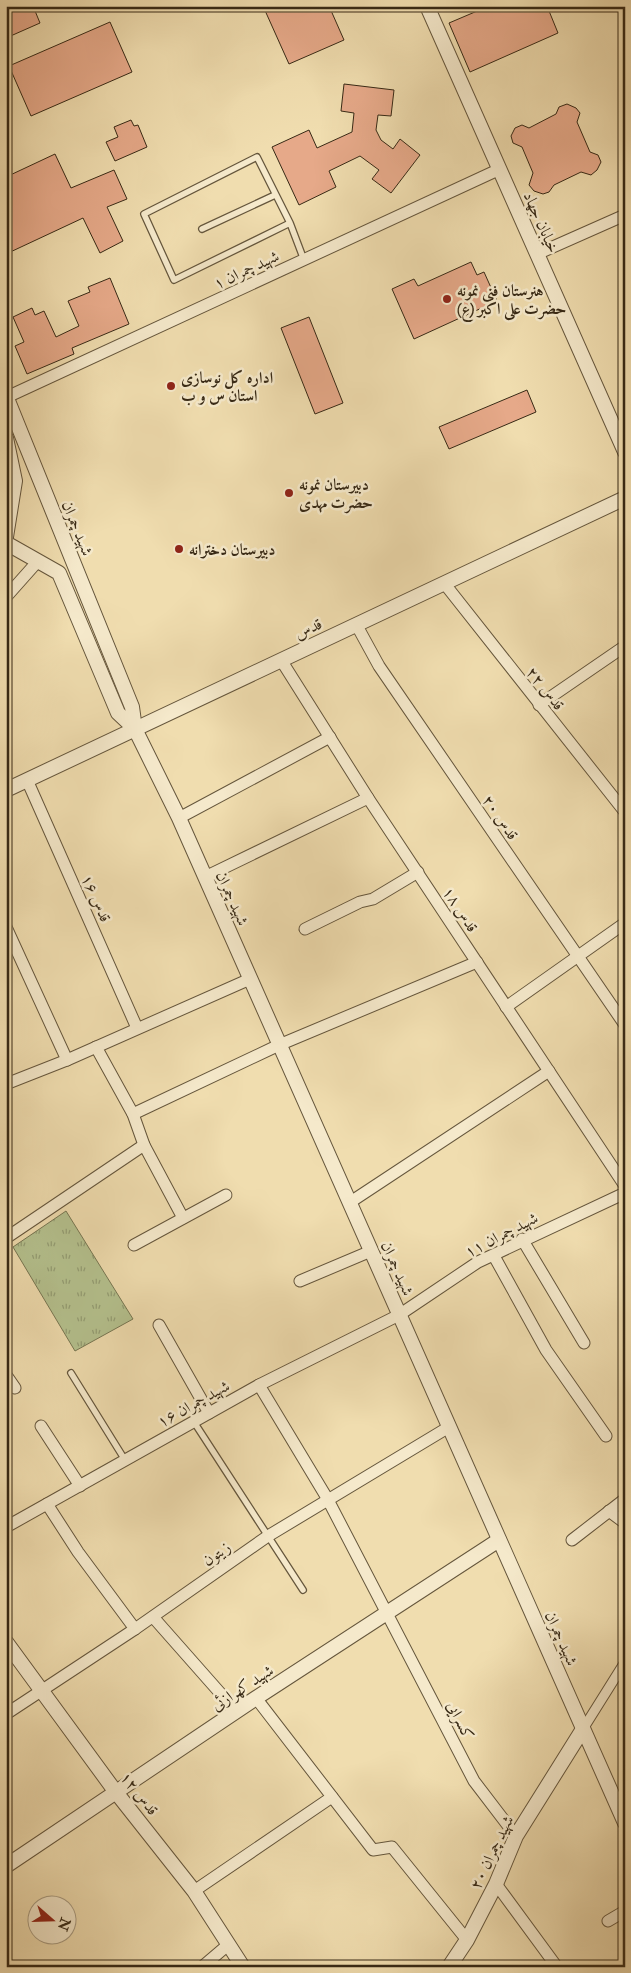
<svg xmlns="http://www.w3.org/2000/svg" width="631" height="1973" font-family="'IM FELL Double Pica',Amiri,serif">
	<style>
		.park { fill: url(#park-tufts); stroke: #767652 }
		.building { fill: #e6a989; stroke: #372915 }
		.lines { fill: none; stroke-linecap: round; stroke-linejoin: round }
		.service-casing { stroke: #65563c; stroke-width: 8 }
		.pedestrian-casing { stroke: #65563c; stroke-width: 11 }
		.minor-casing { stroke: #65563c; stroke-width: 13 }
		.tertiary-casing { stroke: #65563c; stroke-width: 16 }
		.service { stroke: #f5e9cb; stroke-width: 5.5 }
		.pedestrian { stroke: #f5e9cb; stroke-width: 9 }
		.minor { stroke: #f5e9cb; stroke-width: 11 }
		.tertiary { stroke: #f5e9cb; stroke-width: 14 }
		.poi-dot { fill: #8f2418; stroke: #f5e9cb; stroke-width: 2 }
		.labels { text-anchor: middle; stroke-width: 5; stroke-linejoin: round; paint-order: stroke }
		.street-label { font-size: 16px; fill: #372915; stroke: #f5e9cb }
		.poi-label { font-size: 16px; font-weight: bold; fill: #372915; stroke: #f5e9cb; text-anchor: start }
	</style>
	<defs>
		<pattern id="park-tufts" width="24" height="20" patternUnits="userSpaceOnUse" patternTransform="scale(1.25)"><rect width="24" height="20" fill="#b5c28f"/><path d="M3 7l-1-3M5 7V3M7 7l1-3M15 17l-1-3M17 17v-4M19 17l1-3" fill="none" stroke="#949e74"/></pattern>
	</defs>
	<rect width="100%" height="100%" fill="#f0ddaf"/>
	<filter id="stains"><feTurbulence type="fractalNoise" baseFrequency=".004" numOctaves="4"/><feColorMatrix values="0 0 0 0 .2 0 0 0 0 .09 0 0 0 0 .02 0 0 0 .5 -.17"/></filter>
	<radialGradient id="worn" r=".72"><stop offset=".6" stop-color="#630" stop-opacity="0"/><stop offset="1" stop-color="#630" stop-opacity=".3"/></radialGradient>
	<polygon class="park" points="66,1211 133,1319 75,1351 13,1247"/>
	<g class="building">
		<polygon points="6,6 33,6 40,23 6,38"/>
		<polygon points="263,6 329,6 344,40 289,64"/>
		<polygon points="489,6 547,6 558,33 470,72 449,23"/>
		<polygon points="110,22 132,72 31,116 9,66"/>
		<polygon points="344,84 394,90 391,116 378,115 376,130 381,140 393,149 400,139 420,155 391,193 372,179 379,170 360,156 329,171 336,187 299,205 272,147 309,130 317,148 352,132 354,113 341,111"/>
		<polygon points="567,104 576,108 580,113 577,122 590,152 598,155 601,162 597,170 591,175 581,172 554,185 549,192 543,194 534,191 529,185 533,173 522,147 513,143 511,136 515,128 522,125 529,128 556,114 559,107"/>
		<polygon points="131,120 134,126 138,125 147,147 115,161 106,142 118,137 114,127"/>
		<polygon points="55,154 71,188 114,170 127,199 107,207 123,241 100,253 83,218 6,254 6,177"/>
		<polygon points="471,262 477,275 484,272 497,301 414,339 392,289 414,279 418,286"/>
		<polygon points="110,278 129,324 72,348 74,354 27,374 15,346 24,342 13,317 32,308 35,315 44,311 56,337 79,326 68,301 90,292 88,287"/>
		<polygon points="309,317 343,403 315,414 281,328"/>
		<polygon points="527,390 536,412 449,449 439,427"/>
	</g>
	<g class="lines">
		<g class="service-casing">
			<g id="service">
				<polyline points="290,223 174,280 144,214 257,157 290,223 304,260"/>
				<polyline points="202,229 275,195"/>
				<polyline points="71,1373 125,1460"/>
				<polyline points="194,1422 303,1590"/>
			</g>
		</g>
		<g class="pedestrian-casing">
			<polyline id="pedestrian" points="583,1729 625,1662"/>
		</g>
		<g class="minor-casing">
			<g id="minor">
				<polyline points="537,254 625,215"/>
				<polyline points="7,397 500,169"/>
				<polyline points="444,583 625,812"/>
				<polyline points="6,597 38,561"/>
				<polyline points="356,624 379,666 625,1025"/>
				<polyline points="281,660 368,798 625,1186"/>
				<polyline points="539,705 625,646"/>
				<polyline points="27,780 137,1028"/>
				<polyline points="179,818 330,737"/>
				<polyline points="205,877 368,798"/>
				<polyline points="6,927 67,1060"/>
				<polyline points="305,929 360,902 373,899 418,872"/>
				<polyline points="506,1007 625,923"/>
				<polyline points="96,1047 133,1114 144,1145 183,1218"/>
				<polyline points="6,1084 67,1060 250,979"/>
				<polyline points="133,1114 279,1045 477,962"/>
				<polyline points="349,1203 549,1071"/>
				<polyline points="6,1238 144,1145"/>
				<polyline points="522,1239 584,1343"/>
				<polyline points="134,1245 226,1195"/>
				<polyline points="494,1256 546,1350 606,1436"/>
				<polyline points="300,1281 371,1251"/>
				<polyline points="159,1325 209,1413"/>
				<polyline points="6,1375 15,1388"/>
				<polyline points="259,1385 327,1498 474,1781 516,1836"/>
				<polyline points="41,1426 80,1486"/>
				<polyline points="47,1504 78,1552 135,1629"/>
				<polyline points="609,1511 625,1523"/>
				<polyline points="6,1527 259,1385 399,1315 478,1262 625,1193"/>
				<polyline points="572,1540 625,1499"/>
				<polyline points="153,1617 236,1711"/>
				<polyline points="256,1698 373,1850 392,1847 467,1940"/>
				<polyline points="6,1714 135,1629 268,1536 449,1427"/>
				<polyline points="496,1884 557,1967"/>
				<polyline points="194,1891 332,1797"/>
				<polyline points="608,1921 625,1911"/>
				<polyline points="202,1967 229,1944"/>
			</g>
		</g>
		<g class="tertiary-casing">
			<g id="tertiary">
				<polyline points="427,6 625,452"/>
				<polyline points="6,396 132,707 135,729 179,818 625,1823"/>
				<polyline points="6,438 15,481 6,537"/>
				<polyline points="6,543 59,573 118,713 135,729"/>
				<polyline points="6,790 625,498"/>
				<polyline points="6,1642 115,1791 194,1891 243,1967"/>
				<polyline points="6,1866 256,1698 499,1540"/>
				<polyline points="449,1967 467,1940 496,1884 516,1836 583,1729"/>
			</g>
		</g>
		<use href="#service" class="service"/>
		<use href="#pedestrian" class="pedestrian"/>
		<use href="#minor" class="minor"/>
		<use href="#tertiary" class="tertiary"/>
	</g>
	<g class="poi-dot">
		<circle cx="447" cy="299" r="5"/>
		<circle cx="171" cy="386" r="5"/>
		<circle cx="289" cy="493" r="5"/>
		<circle cx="179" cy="549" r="5"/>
	</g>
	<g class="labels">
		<g class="street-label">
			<text transform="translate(542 222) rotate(66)" y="6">خیابان جهاد</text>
			<text transform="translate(246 269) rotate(-25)" y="6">شهید چمران ۱</text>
			<text transform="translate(78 528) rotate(68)" y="6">شهید چمران</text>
			<text transform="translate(308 628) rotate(-25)" y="6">قدس</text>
			<text transform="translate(546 688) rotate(52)" y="6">قدس ۲۲</text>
			<text transform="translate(501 817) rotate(56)" y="6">قدس ۲۰</text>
			<text transform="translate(97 898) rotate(66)" y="6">قدس ۱۶</text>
			<text transform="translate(233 898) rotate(66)" y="6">شهید چمران</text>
			<text transform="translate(461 909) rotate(57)" y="6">قدس ۱۸</text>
			<text transform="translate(501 1234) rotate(-27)" y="6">شهید چمران ۱۱</text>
			<text transform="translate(398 1268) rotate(66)" y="6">شهید چمران</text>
			<text transform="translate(193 1403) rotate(-29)" y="6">شهید چمران ۱۶</text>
			<text transform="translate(216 1553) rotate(-35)" y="6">زیتون</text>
			<text transform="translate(562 1638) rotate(66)" y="6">شهید چمران</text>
			<text transform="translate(242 1687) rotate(-33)" y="6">شهید کهرازئی</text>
			<text transform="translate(461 1720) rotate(63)" y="6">کسرایی</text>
			<text transform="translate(140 1793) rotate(52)" y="6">قدس ۱۲</text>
			<text transform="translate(491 1852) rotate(-64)" y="6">شهید چمران ۲۰</text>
		</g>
		<g class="poi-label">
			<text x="457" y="296">هنرستان فنی نمونه<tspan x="457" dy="18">حضرت علی اکبر (ع)</tspan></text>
			<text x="181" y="383">اداره کل نوسازی<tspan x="181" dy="18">استان س و ب</tspan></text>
			<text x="299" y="490">دبیرستان نمونه<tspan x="299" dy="18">حضرت مهدی</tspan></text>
			<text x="189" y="555">دبیرستان دخترانه</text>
		</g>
	</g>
	<rect width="631" height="1973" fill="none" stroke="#f0ddaf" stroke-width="25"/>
	<rect x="8" y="8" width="616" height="1958" fill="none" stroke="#372915" stroke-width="2.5"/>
	<rect x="12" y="12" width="606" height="1948" fill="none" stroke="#372915"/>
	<g transform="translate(52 1920) rotate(110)"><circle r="24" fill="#f5e9cb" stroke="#a99c82"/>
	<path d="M0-4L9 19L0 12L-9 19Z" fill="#8f2418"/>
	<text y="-8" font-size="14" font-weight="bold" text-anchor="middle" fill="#372915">N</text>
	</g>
	<rect width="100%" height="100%" filter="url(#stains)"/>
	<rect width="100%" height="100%" fill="url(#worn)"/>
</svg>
